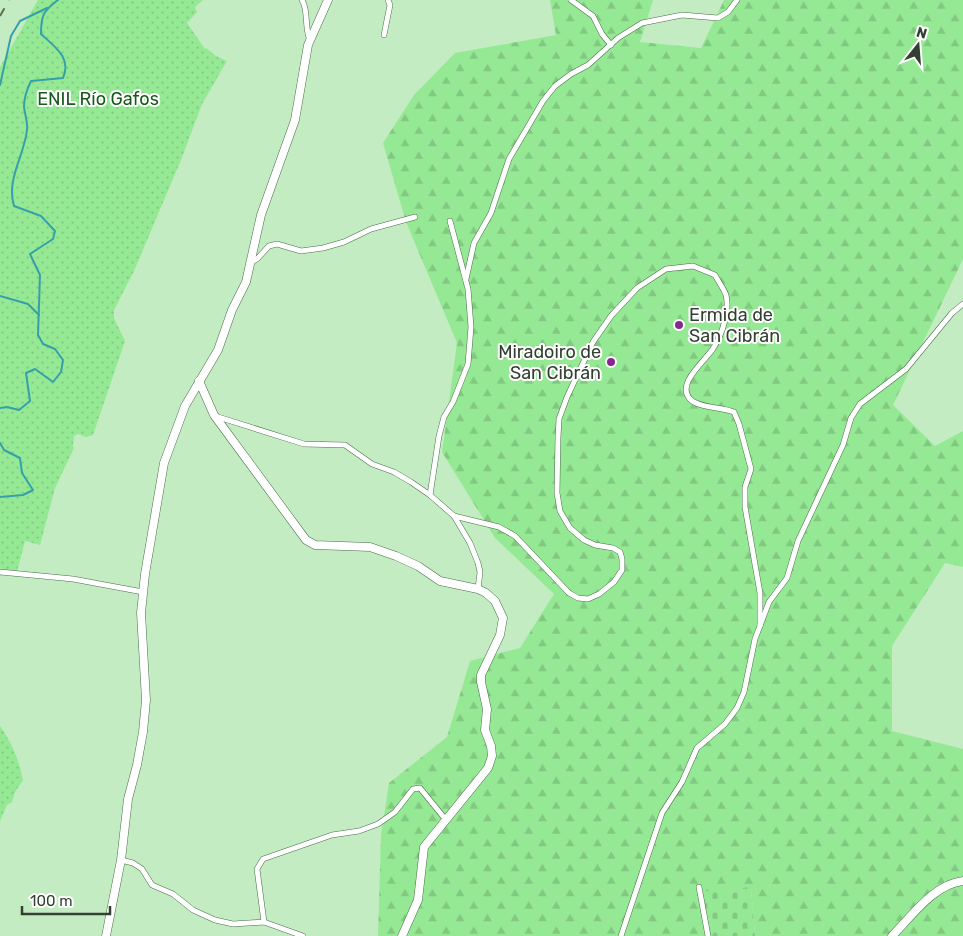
<svg xmlns="http://www.w3.org/2000/svg" width="963" height="936" font-family="Rubik,sans-serif">
	<style>
		.forest { fill: url(#forest-firs) }
		.cemetery { fill: url(#cemetery-stones) }
		.park { fill: url(#park-dots) }
		.lines { fill: none; stroke-linecap: round; stroke-linejoin: round }
		.stream { stroke: #36a0aa; stroke-width: 2 }
		.street-casing { stroke: #4a6d49; stroke-width: 6 }
		.secondary-casing { stroke: #4a6d49; stroke-width: 9 }
		.street { stroke: #fff; stroke-width: 5 }
		.secondary { stroke: #fff; stroke-width: 8 }
		.rail { stroke: #596f58; stroke-width: 2; stroke-dasharray: 9 9; stroke-linecap: butt }
		.poi-dot { fill: #872790; stroke: #fff; stroke-width: 2 }
		.labels { text-anchor: middle; stroke-width: 4; stroke-linejoin: round; paint-order: stroke }
		.park-label { font-size: 18px; fill: #18591c; stroke: #fff }
		.poi-label { font-size: 18px; fill: #314030; stroke: #fff; text-anchor: start }
	</style>
	<defs>
		<pattern id="forest-firs" width="22" height="20" patternUnits="userSpaceOnUse" patternTransform="scale(1.25)"><rect width="22" height="20" fill="#95e994"/><path d="M5 1l3.5 6h-7zM16 11l3.5 6h-7z" fill="#81c980"/></pattern>
		<pattern id="cemetery-stones" width="16" height="16" patternUnits="userSpaceOnUse" patternTransform="scale(1.25)"><rect width="16" height="16" fill="#95e994"/><path d="M2 7V4a2 2 0 0 1 4 0v3zM10 15v-3a2 2 0 0 1 4 0v3z" fill="#81c980"/></pattern>
		<pattern id="park-dots" width="8" height="8" patternUnits="userSpaceOnUse" patternTransform="scale(1.25)"><rect width="8" height="8" fill="#95e994"/><path d="M2 2h.1M6 6h.1" fill="none" stroke="#81c980" stroke-width="1.8" stroke-linecap="round"/></pattern>
	</defs>
	<rect width="100%" height="100%" fill="#c4ecc2"/>
	<polygon class="forest" points="550,0 653,0 640,42 701,48 724,0 963,0 963,259 893,405 935,446 963,431 963,567 945,563 892,646 892,731 963,749 963,936 755,936 751,887 708,936 378,936 381,835 389,783 447,737 470,661 520,648 554,594 495,538 442,452 457,343 406,222 383,143 414,95 455,53 556,35"/>
	<polygon class="cemetery" points="751,887 755,936 708,936 699,892"/>
	<g class="park">
		<polygon points="38,0 203,0 195,7 197,12 187,23 205,49 206,48 216,56 227,61 202,104 181,160 134,271 114,310 114,318 125,341 93,435 86,437 78,434 74,436 73,446 74,448 55,488 40,545 25,541 17,572 4,572 0,577 0,67"/>
		<path d="M0,726C12,743 19,760 23,780L15,792L12,802L7,805L0,821Z"/>
	</g>
	<g class="lines">
		<g class="stream">
			<polyline points="0,85 11,36 20,21 47,8"/>
			<polyline points="0,296 28,304 39,315"/>
			<path d="M0,408L7,407L19,410L30,401L26,373L35,369L53,382L61,372L63,360L55,349L43,344L38,335L40,275L30,254L53,239L55,231L41,216L14,206C6,179 24,157 27,130C28,123 25,115 24,107C24,98 27,89 31,81L63,78C72,58 55,47 41,34C41,16 43,11 58,0"/>
			<polyline points="0,443 4,450 20,458 22,473 33,490 23,495 0,497"/>
		</g>
		<g class="street-casing">
			<g id="street">
				<path d="M302,0C309,12 304,27 310,40"/>
				<polyline points="571,0 593,16 602,34 611,45"/>
				<polyline points="384,35 390,5 388,0"/>
				<polyline points="250,263 257,259 269,246 277,244 301,251 323,248 344,242 371,229 415,217"/>
				<polyline points="466,279 474,243 491,213 509,159 543,101 555,86 571,74 588,65 618,38 642,23 682,15 718,18 728,12 737,0"/>
				<polyline points="215,416 304,444 345,445 372,464 394,472 411,482 430,495 454,516 470,543 478,563 480,572 478,589"/>
				<polyline points="430,495 439,436 444,417 453,402 468,364 471,327 468,289 450,221"/>
				<path d="M454,516L499,527L515,536L569,593L578,598L588,599L599,594L614,582L622,570V559L620,552L613,548L595,545L584,540L570,528L560,511L557,493L558,437L559,419L567,397L593,342L611,316L637,288L666,269L693,266L715,275C718,281 724,289 726,295C730,311 722,334 714,347C707,360 675,383 690,399C698,408 722,407 734,412L739,424L751,469L745,487V507L760,593V626"/>
				<polyline points="0,572 73,579 143,592"/>
				<polyline points="121,860 133,863 142,869 152,885 173,894 193,910 215,920 233,924 264,922 303,936"/>
				<polyline points="699,887 708,936"/>
				<polyline points="264,922 257,869 263,859 332,835 359,831 378,824 395,812 413,789 420,788 446,820"/>
				<polyline points="621,936 662,813 682,782 697,748 725,724 737,708 744,692 755,639 769,602 787,578 798,541 843,445 851,418 860,404 906,369 952,313 963,304"/>
			</g>
		</g>
		<g class="secondary-casing">
			<g id="secondary">
				<polyline points="199,381 214,415 306,540 315,545 370,547 396,556 418,566 440,581 478,589 486,593 495,601 503,618 500,635 481,675 481,682 487,709 485,730 491,746 492,756 488,768 424,847 418,900 402,936"/>
				<polyline points="106,936 121,860 128,799 137,765 143,732 146,700 141,613 145,574 164,463 185,406 218,350 232,310 246,282 261,215 295,120 308,45 328,0"/>
				<path d="M892,936C911,917 934,884 963,881"/>
			</g>
		</g>
		<use href="#street" class="street"/>
		<use href="#secondary" class="secondary"/>
		<polyline class="rail" points="0,16 9,0"/>
	</g>
	<g class="poi-dot">
		<circle cx="679" cy="325" r="5"/>
		<circle cx="611" cy="362" r="5"/>
	</g>
	<g class="labels">
		<g class="park-label">
			<text x="98" y="105">ENIL Río Gafos</text>
		</g>
		<g class="poi-label">
			<text x="689" y="321">Ermida de<tspan x="689" dy="21">San Cibrán</tspan></text>
			<text x="601" y="358" text-anchor="end">Miradoiro de<tspan x="601" dy="21">San Cibrán</tspan></text>
		</g>
	</g>
	<g transform="translate(918 45) rotate(17)" stroke="#ffffff" stroke-width="4" paint-order="stroke">
	<path d="M0-4L9 19L0 12L-9 19Z" fill="#314030"/>
	<text y="-8" font-size="14" font-weight="bold" text-anchor="middle" fill="#314030">N</text>
	</g>
	<path d="M22 906v8h88v-8" fill="none" stroke="#314030" stroke-width="2.5"/>
	<text x="30" y="906" font-size="15" fill="#314030" stroke="#ffffff" stroke-width="4" paint-order="stroke">100 m</text>
</svg>
